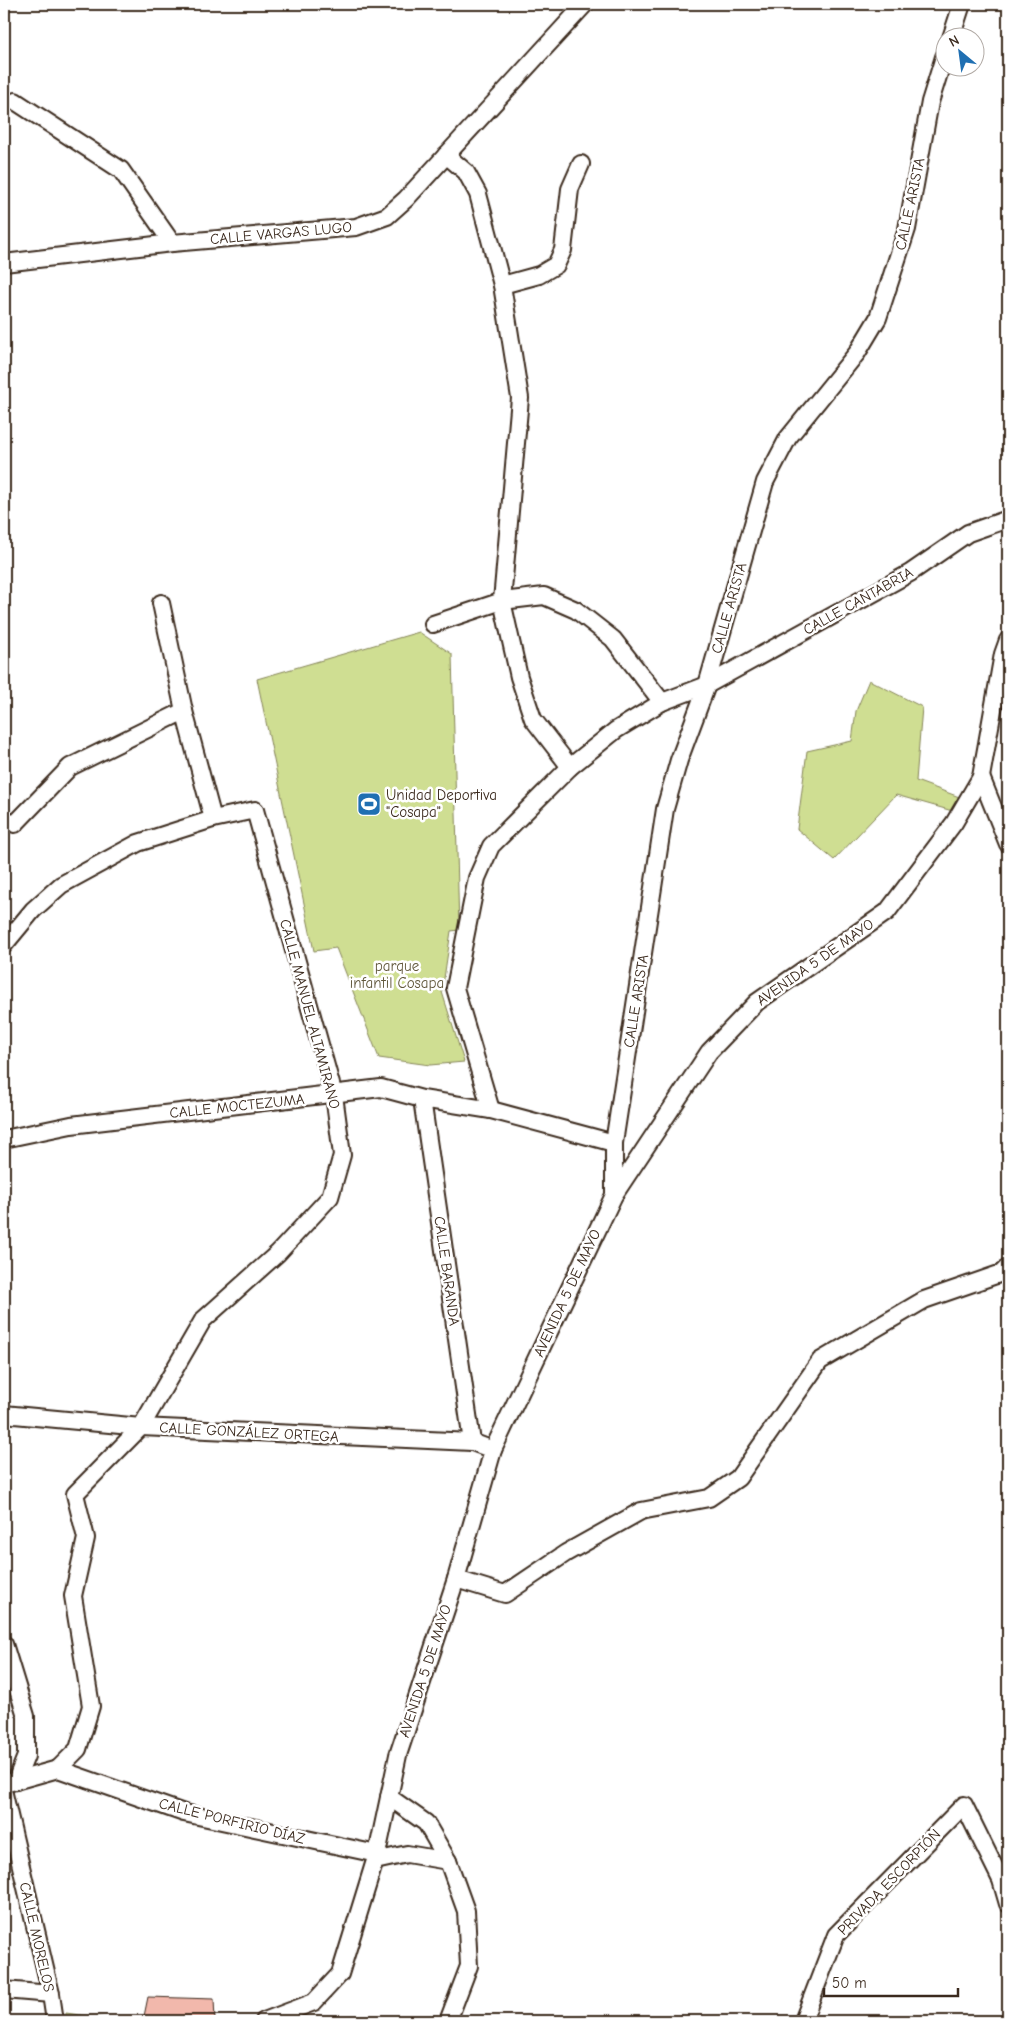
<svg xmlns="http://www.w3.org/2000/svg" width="1012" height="2025" font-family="'Comic Neue',sans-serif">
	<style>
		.green { fill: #cfde92; stroke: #858458 }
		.building { fill: #f2b8ac; stroke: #3b2a1e }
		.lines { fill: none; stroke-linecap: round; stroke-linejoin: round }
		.minor-casing { stroke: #3b2a1e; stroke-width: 20 }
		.minor { stroke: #fff; stroke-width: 16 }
		.labels { text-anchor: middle; stroke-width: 5; stroke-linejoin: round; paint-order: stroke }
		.street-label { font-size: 15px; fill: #3b2a1e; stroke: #fff }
		.poi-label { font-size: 15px; fill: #3b2a1e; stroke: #fff; text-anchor: start }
		.park-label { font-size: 15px; fill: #60573b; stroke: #fff }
	</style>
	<rect width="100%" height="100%" fill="#fff"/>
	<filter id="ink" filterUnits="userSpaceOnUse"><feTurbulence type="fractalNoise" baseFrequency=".02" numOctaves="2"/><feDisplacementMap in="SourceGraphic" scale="10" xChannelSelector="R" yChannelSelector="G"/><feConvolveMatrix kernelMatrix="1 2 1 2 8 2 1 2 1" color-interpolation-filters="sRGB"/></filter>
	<g filter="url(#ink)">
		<g class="green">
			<polygon points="419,632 452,654 459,930 451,931 442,992 464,1062 430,1065 379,1058 336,948 314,951 257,679"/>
			<polygon points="869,680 922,707 916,781 962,798 956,812 896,795 834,860 797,829 807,751 852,741 856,711"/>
			<polygon points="66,2013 120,2021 66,2021"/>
		</g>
		<polygon class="building" points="148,1997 214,1999 215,2021 143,2021"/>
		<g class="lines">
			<g class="minor-casing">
				<g id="minor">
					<polyline points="951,38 962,4"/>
					<polyline points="15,101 121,170 172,243"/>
					<polyline points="446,155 466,172 478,194 502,285 520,398 502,601 519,677 533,719 570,767"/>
					<polyline points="4,263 172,243 356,227 387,216 406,199 585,4"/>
					<polyline points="502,285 539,275 556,265 563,250 570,189 581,164"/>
					<polyline points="161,603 184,711 213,819"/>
					<polyline points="433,624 502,601 544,596 576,610 613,639 662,702"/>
					<polyline points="981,777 1008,844"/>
					<polyline points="4,820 15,824 70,767 184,711"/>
					<polyline points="4,945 33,910 61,885 138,843 213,819 255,810 334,1095 342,1155 330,1197 278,1253 203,1320 141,1427 75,1494 86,1538 73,1596 91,1706 78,1749 58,1769"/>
					<polyline points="422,1099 472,1442"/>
					<polyline points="491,1110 455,988 477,878 491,846 570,767 616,730 662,702 707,685 910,573 968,533 1008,519"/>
					<polyline points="4,1139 71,1125 381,1088 422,1099 491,1110 614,1143"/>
					<polyline points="614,1195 614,1143 665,809 679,760 707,685 765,482 788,438 857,353 878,318 907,229 930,102 944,57"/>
					<polyline points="4,1414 141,1427 472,1442 493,1450"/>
					<polyline points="456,1579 505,1594 566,1553 641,1511 709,1498 738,1478 820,1361 924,1300 1002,1273 1008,1267"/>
					<polyline points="4,1644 26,1716 26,1756 16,1781"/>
					<polyline points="4,1784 58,1769 184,1813 377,1854"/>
					<polyline points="4,1794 51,1994 55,2021"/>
					<polyline points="389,1797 426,1823 448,1861 466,1911 469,1966 448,2021"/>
					<polyline points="375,1861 407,1854 448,1861"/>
					<polyline points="4,1990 51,1994"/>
					<polyline points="264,2021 314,2002 340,1974 377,1854 398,1755 456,1579 493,1450 614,1195 709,1052 757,1002 887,912 954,823 981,777 1003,654 1008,640"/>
					<polyline points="803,2021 836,1935 964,1805 1001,1880 1008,1904"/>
				</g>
			</g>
			<use href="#minor" class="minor"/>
		</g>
	</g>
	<defs>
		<g id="stadium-square" transform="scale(1.25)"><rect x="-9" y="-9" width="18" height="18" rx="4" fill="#1f6fb2" stroke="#fff"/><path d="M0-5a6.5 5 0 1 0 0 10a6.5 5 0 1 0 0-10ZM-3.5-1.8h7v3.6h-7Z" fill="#fff"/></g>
	</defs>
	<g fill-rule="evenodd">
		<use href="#stadium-square" x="369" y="804"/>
	</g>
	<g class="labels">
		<g class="street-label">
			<text transform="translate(910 204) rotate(-78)" y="5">CALLE ARISTA</text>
			<text transform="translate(281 233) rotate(-5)" y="5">CALLE VARGAS LUGO</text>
			<text transform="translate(858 601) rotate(-29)" y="5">CALLE CANTABRIA</text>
			<text transform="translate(729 608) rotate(-74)" y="5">CALLE ARISTA</text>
			<text transform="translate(815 962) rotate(-35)" y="5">AVENIDA 5 DE MAYO</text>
			<text transform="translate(636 1001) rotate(-81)" y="5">CALLE ARISTA</text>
			<text transform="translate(310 1014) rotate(75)" y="5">CALLE MANUEL ALTAMIRANO</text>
			<text transform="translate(237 1106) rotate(-6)" y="5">CALLE MOCTEZUMA</text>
			<text transform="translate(447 1271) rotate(82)" y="5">CALLE BARANDA</text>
			<text transform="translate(567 1293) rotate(-65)" y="5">AVENIDA 5 DE MAYO</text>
			<text transform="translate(249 1432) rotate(3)" y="5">CALLE GONZÁLEZ ORTEGA</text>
			<text transform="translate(425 1671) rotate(-72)" y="5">AVENIDA 5 DE MAYO</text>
			<text transform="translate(232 1821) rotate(14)" y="5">CALLE PORFIRIO DÍAZ</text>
			<text transform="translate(889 1882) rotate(-46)" y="5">PRIVADA ESCORPIÓN</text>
			<text transform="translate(37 1937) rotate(77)" y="5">CALLE MORELOS</text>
		</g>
		<g class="poi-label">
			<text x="386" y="800">Unidad Deportiva<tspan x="386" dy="17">"Cosapa"</tspan></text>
		</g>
		<g class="park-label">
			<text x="397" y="971">parque<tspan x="397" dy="17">infantil Cosapa</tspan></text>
		</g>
	</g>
	<rect width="1012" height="2025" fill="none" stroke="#fff" stroke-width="20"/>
	<rect x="10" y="10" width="992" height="2005" fill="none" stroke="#3b2a1e" stroke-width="2" filter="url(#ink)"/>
	<g transform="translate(960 52) rotate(331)"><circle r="24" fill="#ffffff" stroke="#b1aaa5"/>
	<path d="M0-4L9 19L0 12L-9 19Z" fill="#1f6fb2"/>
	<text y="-8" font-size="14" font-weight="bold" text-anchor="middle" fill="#3b2a1e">N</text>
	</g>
	<path d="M824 1988v8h134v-8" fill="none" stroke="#3b2a1e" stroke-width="2.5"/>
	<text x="832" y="1988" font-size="15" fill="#3b2a1e" stroke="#ffffff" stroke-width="4" paint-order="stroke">50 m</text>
</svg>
